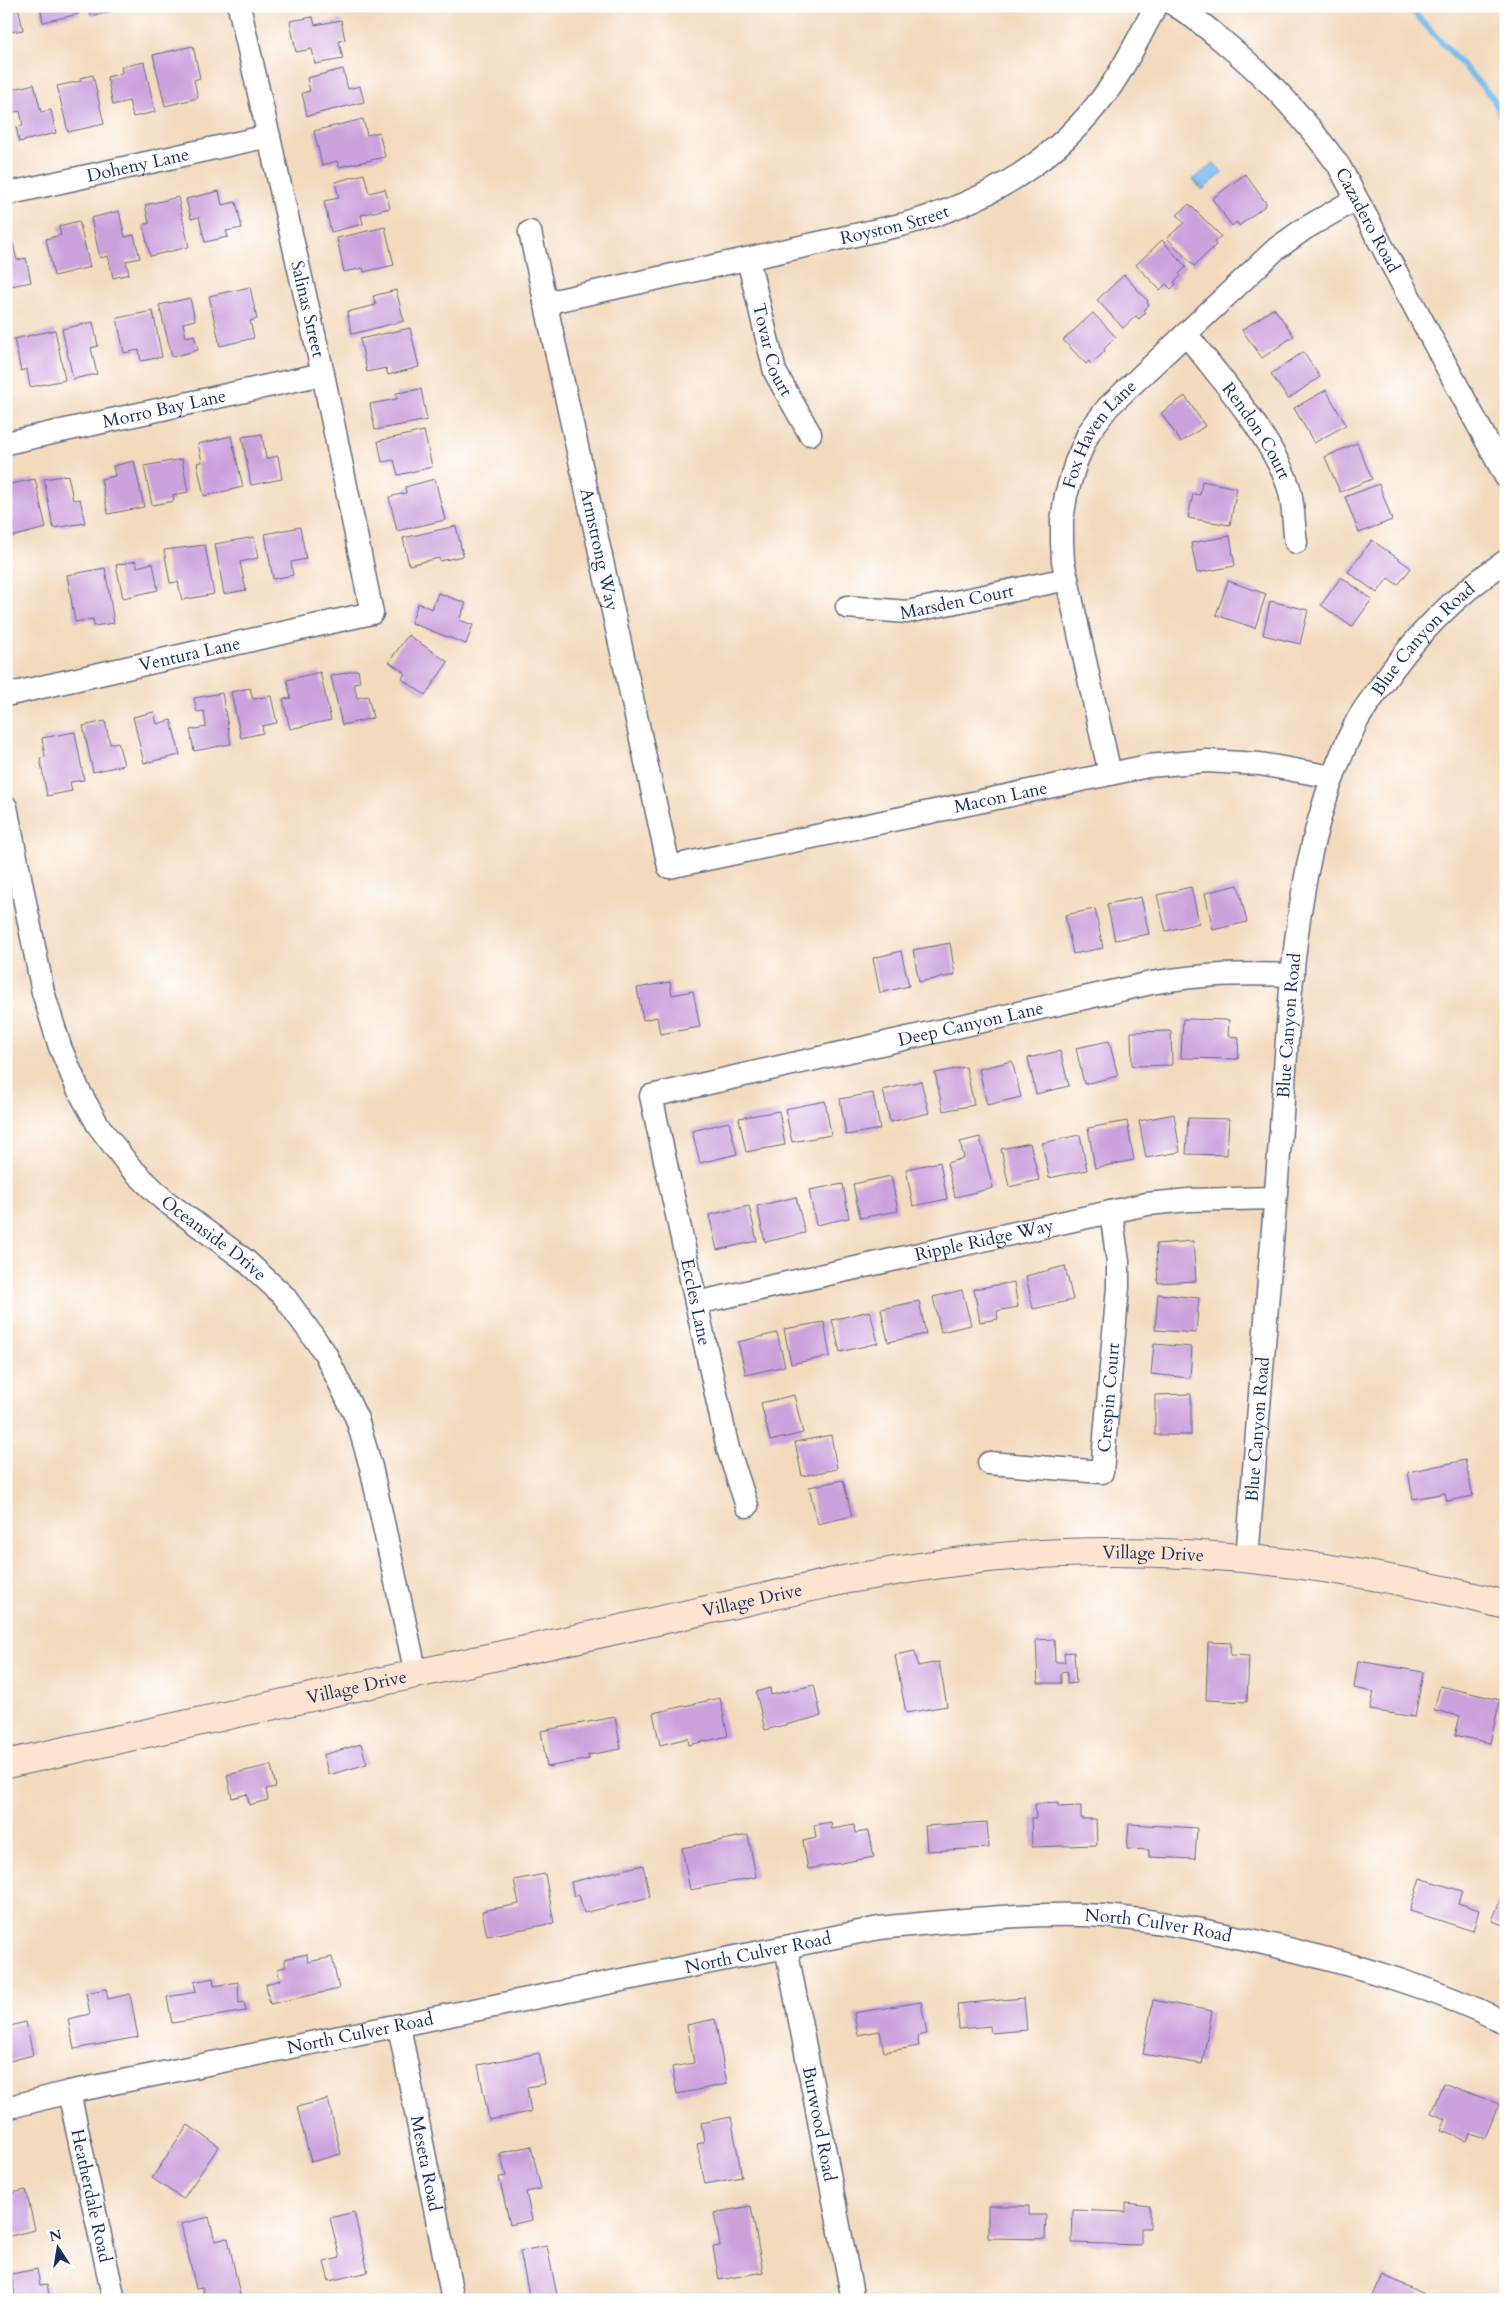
<svg xmlns="http://www.w3.org/2000/svg" width="1512" height="2306" font-family="Cardo,serif">
	<style>
		.water { fill: #77bdee; stroke: #4976a6 }
		.lines { fill: none; stroke-linecap: round; stroke-linejoin: round }
		.stream { stroke: #77bdee; stroke-width: 6 }
		.building { fill: #cca2dd }
		.minor-casing { stroke: #676b7f; stroke-width: 25 }
		.secondary-casing { stroke: #676b7f; stroke-width: 30 }
		.minor { stroke: #fff; stroke-width: 22 }
		.secondary { stroke: #fde4d1; stroke-width: 28 }
		.labels { text-anchor: middle; stroke-width: 4; stroke-linejoin: round; paint-order: stroke }
		.street-label { font-size: 18px; fill: #1b2f5e; stroke: #fff }
	</style>
	<rect width="100%" height="100%" fill="#fff"/>
	<filter id="ink" filterUnits="userSpaceOnUse"><feTurbulence type="fractalNoise" baseFrequency=".02" numOctaves="2"/><feDisplacementMap in="SourceGraphic" scale="10" xChannelSelector="R" yChannelSelector="G"/><feConvolveMatrix kernelMatrix="1 2 1 2 8 2 1 2 1" color-interpolation-filters="sRGB"/></filter>
	<filter id="wash" filterUnits="userSpaceOnUse"><feTurbulence type="fractalNoise" baseFrequency=".0096" numOctaves="4" result="noise"/><feDisplacementMap in="SourceGraphic" scale="20" xChannelSelector="R" yChannelSelector="G"/><feGaussianBlur stdDeviation="1.12" result="paint"/><feColorMatrix in="noise" values="0 0 0 0 0 0 0 0 0 0 0 0 0 0 0 0 0 1.4 0 .05"/><feComposite in="paint" operator="in"/></filter>
	<g filter="url(#wash)">
		<rect width="100%" height="100%" fill="#f3dabd"/>
		<polygon class="water" points="1214,163 1223,173 1202,190 1193,179"/>
		<g class="lines">
			<polyline class="stream" points="1408,6 1493,98 1506,127"/>
		</g>
		<g id="blocks">
			<g class="building">
				<polygon points="6,6 18,6 23,30 6,33"/>
				<polygon points="40,6 78,6 79,14 43,22"/>
				<polygon points="89,6 129,6 129,7 91,16"/>
				<polygon points="313,17 315,25 341,20 345,40 339,41 343,59 315,64 312,49 296,52 290,21"/>
				<polygon points="193,46 200,78 194,80 198,98 165,106 153,55"/>
				<polygon points="144,62 155,112 133,117 129,101 113,105 107,77 122,73 121,67"/>
				<polygon points="343,69 348,89 360,86 364,102 307,116 302,93 310,91 307,78"/>
				<polygon points="93,75 104,124 68,132 57,86 81,81 80,78"/>
				<polygon points="34,84 41,112 51,110 56,133 19,142 16,127 23,126 20,111 9,113 6,91"/>
				<polygon points="363,119 367,135 379,132 385,157 339,167 337,161 322,165 314,131"/>
				<polygon points="364,174 369,193 385,189 390,208 361,215 363,224 331,232 324,201 339,198 335,182"/>
				<polygon points="1245,174 1266,203 1266,205 1239,226 1237,222 1232,226 1212,199"/>
				<polygon points="219,191 222,205 236,202 242,228 226,231 228,237 205,242 199,217 191,219 186,199"/>
				<polygon points="178,197 189,247 150,256 143,225 149,223 145,205"/>
				<polygon points="1189,204 1221,236 1214,242 1216,245 1194,266 1167,238 1184,223 1177,215"/>
				<polygon points="119,211 125,237 134,235 140,258 126,261 129,274 113,278 108,256 100,258 91,218"/>
				<polygon points="79,221 90,267 54,276 46,239 61,235 59,226"/>
				<polygon points="385,227 394,265 364,272 363,268 344,272 337,238"/>
				<polygon points="11,236 17,260 26,258 31,282 6,287 6,237"/>
				<polygon points="1162,240 1186,267 1179,274 1181,276 1174,282 1176,284 1171,289 1166,284 1160,290 1136,265"/>
				<polygon points="1124,275 1148,301 1147,302 1149,305 1144,310 1146,312 1139,319 1136,316 1123,328 1097,300"/>
				<polygon points="250,287 257,319 250,321 254,338 220,346 209,296"/>
				<polygon points="396,290 404,321 352,334 347,312 376,305 373,296"/>
				<polygon points="190,298 195,320 183,323 186,337 194,335 198,350 172,357 159,305"/>
				<polygon points="1274,308 1294,336 1262,358 1242,330"/>
				<polygon points="153,311 162,357 141,361 139,350 124,353 117,318"/>
				<polygon points="1093,313 1116,337 1104,349 1105,351 1091,364 1089,361 1086,364 1063,340"/>
				<polygon points="93,322 98,346 91,348 97,374 73,379 62,329"/>
				<polygon points="410,328 419,367 388,375 386,368 367,372 360,339"/>
				<polygon points="55,330 65,380 30,387 27,369 21,371 14,339"/>
				<polygon points="1303,352 1320,377 1288,399 1271,374"/>
				<polygon points="421,389 427,420 375,430 370,404 397,399 396,393"/>
				<polygon points="1326,390 1346,425 1314,443 1294,408"/>
				<polygon points="1185,396 1205,426 1181,442 1161,413"/>
				<polygon points="424,431 432,467 398,475 394,460 382,462 378,441"/>
				<polygon points="262,434 266,459 278,456 282,479 251,485 242,437"/>
				<polygon points="231,436 243,487 204,496 197,463 202,462 198,444"/>
				<polygon points="1357,443 1372,479 1340,492 1325,457"/>
				<polygon points="182,459 188,492 173,495 174,501 152,505 144,466"/>
				<polygon points="134,461 144,507 108,514 101,479 115,476 113,466"/>
				<polygon points="68,475 73,500 80,499 85,523 53,528 44,479"/>
				<polygon points="35,479 46,528 7,538 6,485"/>
				<polygon points="435,479 445,520 397,531 389,497 406,493 405,487"/>
				<polygon points="1202,481 1237,488 1230,525 1188,518 1193,494 1200,495"/>
				<polygon points="1379,484 1392,520 1359,533 1345,497"/>
				<polygon points="456,526 463,556 440,561 439,558 409,565 403,538"/>
				<polygon points="300,527 306,559 291,562 293,575 273,579 265,534"/>
				<polygon points="1230,536 1235,566 1197,573 1191,543"/>
				<polygon points="254,537 258,558 240,562 246,590 224,594 215,544"/>
				<polygon points="1372,540 1411,568 1398,585 1388,578 1377,593 1348,572"/>
				<polygon points="205,545 214,594 182,600 178,582 170,583 164,550"/>
				<polygon points="136,561 137,567 153,563 158,590 123,598 116,565"/>
				<polygon points="105,568 114,623 94,626 93,619 75,622 67,575"/>
				<polygon points="1341,577 1372,599 1352,627 1321,605"/>
				<polygon points="1228,581 1266,594 1255,628 1216,615"/>
				<polygon points="438,593 466,603 459,620 473,625 466,644 411,623 418,603 432,609"/>
				<polygon points="1270,601 1308,610 1300,644 1263,635"/>
				<polygon points="6,608 12,628 6,629"/>
				<polygon points="408,635 448,662 425,695 402,679 405,673 389,662"/>
				<polygon points="358,670 360,682 354,683 357,698 368,696 373,718 342,725 331,676"/>
				<polygon points="320,672 331,720 290,729 283,699 291,698 287,680"/>
				<polygon points="250,688 253,699 271,696 277,723 262,726 263,733 241,738 231,692"/>
				<polygon points="222,693 231,744 194,751 190,730 206,727 204,711 197,712 194,698"/>
				<polygon points="154,712 157,724 171,720 180,755 144,763 133,717"/>
				<polygon points="105,721 110,744 118,742 124,765 93,772 83,726"/>
				<polygon points="75,732 84,780 70,782 72,791 47,796 40,758 45,757 42,738"/>
				<polygon points="1238,885 1247,922 1213,930 1205,893"/>
				<polygon points="1191,887 1199,923 1166,931 1157,895"/>
				<polygon points="1141,897 1149,934 1115,940 1107,904"/>
				<polygon points="1095,909 1103,948 1073,954 1065,915"/>
				<polygon points="950,943 955,975 919,982 913,950"/>
				<polygon points="901,951 909,986 880,993 873,958"/>
				<polygon points="670,982 672,995 693,991 700,1027 660,1034 657,1017 643,1020 637,988"/>
				<polygon points="1183,1019 1229,1020 1228,1036 1239,1037 1238,1059 1181,1058"/>
				<polygon points="1171,1031 1172,1065 1132,1066 1131,1032"/>
				<polygon points="1109,1041 1118,1076 1084,1084 1076,1048"/>
				<polygon points="1060,1051 1069,1086 1036,1094 1028,1058"/>
				<polygon points="1012,1061 1021,1097 987,1105 979,1069"/>
				<polygon points="966,1067 974,1105 943,1111 935,1073"/>
				<polygon points="921,1081 929,1113 890,1122 883,1090"/>
				<polygon points="873,1093 880,1129 846,1135 840,1099"/>
				<polygon points="825,1101 831,1135 792,1142 785,1109"/>
				<polygon points="779,1111 785,1145 746,1152 739,1118"/>
				<polygon points="1174,1114 1180,1152 1146,1158 1139,1121"/>
				<polygon points="1188,1118 1229,1119 1227,1155 1186,1154"/>
				<polygon points="1127,1121 1134,1160 1095,1168 1088,1128"/>
				<polygon points="729,1122 737,1154 700,1163 692,1131"/>
				<polygon points="1080,1135 1087,1170 1049,1178 1042,1143"/>
				<polygon points="980,1137 993,1188 955,1197 947,1163 964,1158 960,1142"/>
				<polygon points="1030,1143 1039,1180 1009,1187 1001,1149"/>
				<polygon points="940,1162 947,1199 913,1206 906,1169"/>
				<polygon points="891,1176 898,1211 860,1218 853,1184"/>
				<polygon points="843,1184 849,1218 816,1225 809,1190"/>
				<polygon points="796,1197 805,1233 765,1242 757,1206"/>
				<polygon points="749,1206 757,1241 717,1250 709,1215"/>
				<polygon points="1193,1241 1196,1281 1158,1283 1156,1244"/>
				<polygon points="1065,1266 1073,1300 1033,1309 1026,1276"/>
				<polygon points="1014,1282 1018,1307 997,1311 998,1319 980,1322 974,1289"/>
				<polygon points="962,1290 971,1325 941,1332 933,1297"/>
				<polygon points="1158,1294 1199,1298 1196,1333 1155,1330"/>
				<polygon points="919,1301 926,1334 888,1342 881,1309"/>
				<polygon points="870,1311 878,1343 840,1352 832,1320"/>
				<polygon points="824,1322 830,1356 791,1364 784,1329"/>
				<polygon points="777,1333 785,1366 746,1375 738,1342"/>
				<polygon points="1154,1344 1192,1347 1190,1378 1151,1374"/>
				<polygon points="1191,1394 1191,1435 1155,1435 1155,1395"/>
				<polygon points="794,1395 803,1433 770,1441 761,1403"/>
				<polygon points="831,1435 837,1469 802,1476 795,1442"/>
				<polygon points="1465,1460 1473,1496 1447,1501 1445,1493 1413,1499 1408,1472"/>
				<polygon points="843,1480 852,1516 818,1524 809,1487"/>
				<polygon points="1054,1639 1055,1662 1065,1662 1064,1653 1074,1652 1076,1683 1067,1684 1067,1671 1061,1672 1061,1683 1038,1683 1036,1640"/>
				<polygon points="1208,1642 1231,1643 1230,1655 1249,1656 1247,1702 1206,1700"/>
				<polygon points="915,1651 918,1666 939,1662 947,1706 906,1713 895,1655"/>
				<polygon points="1358,1661 1423,1672 1415,1717 1370,1710 1374,1692 1354,1688"/>
				<polygon points="814,1685 821,1716 765,1730 756,1692 770,1688 771,1695"/>
				<polygon points="1440,1686 1500,1700 1490,1743 1455,1735 1460,1716 1434,1710"/>
				<polygon points="720,1698 728,1736 689,1745 688,1738 660,1745 653,1713"/>
				<polygon points="615,1717 621,1749 588,1755 589,1759 547,1767 541,1731"/>
				<polygon points="361,1744 367,1764 329,1775 323,1755"/>
				<polygon points="271,1765 276,1787 266,1789 268,1800 249,1805 247,1794 232,1798 227,1775"/>
				<polygon points="1058,1803 1058,1807 1081,1806 1081,1819 1096,1819 1097,1845 1032,1847 1031,1818 1036,1818 1035,1804"/>
				<polygon points="831,1822 832,1829 854,1825 855,1833 869,1831 874,1857 808,1869 803,1841 816,1838 814,1825"/>
				<polygon points="987,1822 989,1848 927,1851 925,1826"/>
				<polygon points="1129,1824 1197,1828 1195,1859 1149,1857 1149,1850 1127,1849"/>
				<polygon points="748,1835 756,1877 690,1890 682,1848"/>
				<polygon points="643,1865 650,1897 584,1913 579,1895 574,1896 571,1882"/>
				<polygon points="545,1874 554,1923 487,1936 482,1911 519,1904 514,1880"/>
				<polygon points="1420,1878 1462,1891 1458,1903 1479,1910 1473,1931 1410,1911"/>
				<polygon points="1506,1884 1506,1926 1492,1921"/>
				<polygon points="307,1954 308,1962 332,1957 339,1989 270,2004 266,1984 280,1980 277,1969 286,1967 284,1959"/>
				<polygon points="213,1978 214,1986 238,1982 239,2003 244,2002 246,2011 172,2023 167,1997 196,1992 194,1982"/>
				<polygon points="106,1989 108,1999 130,1994 138,2037 74,2049 68,2019 90,2014 86,1993"/>
				<polygon points="1024,1998 1027,2030 991,2033 990,2026 959,2029 957,2004"/>
				<polygon points="1153,2000 1212,2011 1202,2064 1143,2054"/>
				<polygon points="921,2002 927,2034 917,2036 919,2046 884,2052 880,2031 858,2035 854,2013"/>
				<polygon points="715,2019 727,2084 677,2094 672,2067 694,2063 687,2025"/>
				<polygon points="26,2022 33,2055 6,2062 6,2027"/>
				<polygon points="539,2053 545,2084 527,2087 531,2112 489,2120 478,2065"/>
				<polygon points="1443,2083 1499,2104 1485,2138 1470,2133 1467,2141 1441,2131 1446,2119 1431,2113"/>
				<polygon points="328,2099 341,2154 311,2162 297,2107"/>
				<polygon points="731,2117 742,2177 705,2184 697,2144 704,2142 701,2123"/>
				<polygon points="188,2125 219,2146 183,2199 152,2178"/>
				<polygon points="531,2146 541,2189 526,2192 532,2220 510,2225 499,2177 506,2176 500,2153"/>
				<polygon points="26,2190 35,2230 6,2237 6,2194"/>
				<polygon points="1126,2203 1150,2206 1150,2228 1141,2228 1141,2245 1072,2243 1073,2210 1126,2212"/>
				<polygon points="751,2206 763,2272 719,2280 713,2247 720,2246 714,2213"/>
				<polygon points="988,2206 1029,2206 1029,2215 1046,2215 1045,2239 988,2238"/>
				<polygon points="354,2212 368,2272 329,2281 324,2262 340,2258 330,2218"/>
				<polygon points="209,2217 215,2241 228,2238 241,2300 205,2300 202,2287 196,2288 181,2224"/>
				<polygon points="547,2246 558,2300 521,2300 520,2297 529,2295 520,2251"/>
				<polygon points="37,2269 40,2285 47,2284 50,2300 16,2300 11,2274"/>
				<polygon points="1383,2275 1436,2300 1371,2300"/>
			</g>
		</g>
	</g>
	<g filter="url(#ink)">
		<use href="#blocks" fill-opacity="0" stroke="#676b7f" stroke-width="1"/>
		<g class="lines">
			<g class="minor-casing">
				<g id="minor">
					<path id="s1" d="M1176,6C1192,15 1206,27 1219,38C1268,78 1302,115 1339,166L1506,477"/>
					<path id="s2" d="M6,194L269,136"/>
					<path id="s3" d="M530,232L669,867L1148,766L1206,761L1260,764L1333,777"/>
					<path id="s4" d="M748,259L775,372L810,434"/>
					<path id="s5" d="M545,303L901,225C989,202 1058,161 1111,86C1128,61 1141,33 1156,6"/>
					<path id="s6" d="M1186,334C1219,376 1270,435 1288,485C1294,502 1293,524 1296,542"/>
					<path id="s7" d="M6,443L323,374"/>
					<path id="s8" d="M847,607L907,612L1067,579"/>
					<path id="s9" d="M6,695L372,613L323,374L239,6"/>
					<path id="s10" d="M1110,774L1063,561L1062,542V520L1066,495L1076,462L1089,432L1108,407L1276,249L1304,229L1356,199"/>
					<path id="s11" d="M6,807L43,992L60,1047L78,1089L98,1125L130,1167L164,1200L245,1260L284,1296L325,1353L357,1419L371,1467L416,1674"/>
					<path id="s12" d="M696,1303L1147,1204L1189,1200L1275,1198"/>
					<path id="s13" d="M989,1463L1102,1472L1118,1287V1262L1111,1212"/>
					<path id="s14" d="M747,1506L728,1449L651,1096L1151,983C1203,974 1241,973 1293,975"/>
					<path id="s15" d="M1247,1559C1258,1419 1269,1280 1280,1141C1291,1000 1291,850 1357,721C1363,710 1371,700 1378,690C1412,639 1455,595 1506,561"/>
					<path id="s16" d="M786,1947L853,2300"/>
					<path id="s17" d="M399,2026L453,2300"/>
					<path id="s18" d="M69,2092L114,2300"/>
					<path id="s19" d="M6,2108L69,2092L879,1928C946,1922 1015,1913 1083,1915C1141,1917 1198,1929 1255,1941C1340,1961 1427,1984 1506,2023"/>
				</g>
			</g>
			<g class="secondary-casing">
				<g id="secondary">
					<path id="s20" d="M6,1764L848,1579C902,1570 957,1560 1012,1556C1177,1543 1346,1564 1506,1605"/>
				</g>
			</g>
			<use href="#minor" class="minor"/>
			<use href="#secondary" class="secondary"/>
		</g>
	</g>
	<g class="labels">
		<g class="street-label">
			<text dy="6" stroke="none"><textPath href="#s2" startOffset="135">Doheny Lane</textPath></text>
			<text dy="6" stroke="none"><textPath href="#s1" startOffset="291">Cazadero Road</textPath></text>
			<text dy="6" stroke="none"><textPath href="#s5" startOffset="358">Royston Street</textPath></text>
			<text transform="translate(308 309) rotate(77)" y="6">Salinas Street</text>
			<text dy="6" stroke="none"><textPath href="#s4" startOffset="94">Tovar Court</textPath></text>
			<text dy="6" stroke="none"><textPath href="#s7" startOffset="162">Morro Bay Lane</textPath></text>
			<text dy="6" stroke="none"><textPath href="#s6" startOffset="120">Rendon Court</textPath></text>
			<text dy="6" stroke="none"><textPath href="#s10" startOffset="355">Fox Haven Lane</textPath></text>
			<text dy="6" stroke="none"><textPath href="#s3" startOffset="325">Armstrong Way</textPath></text>
			<text dy="6" stroke="none"><textPath href="#s8" startOffset="111">Marsden Court</textPath></text>
			<text dy="6" stroke="none"><textPath href="#s15" startOffset="955">Blue Canyon Road</textPath></text>
			<text dy="6" stroke="none"><textPath href="#s9" startOffset="188">Ventura Lane</textPath></text>
			<text dy="6" stroke="none"><textPath href="#s3" startOffset="989">Macon Lane</textPath></text>
			<text dy="6" stroke="none"><textPath href="#s14" startOffset="749">Deep Canyon Lane</textPath></text>
			<text dy="6" stroke="none"><textPath href="#s15" startOffset="535">Blue Canyon Road</textPath></text>
			<text dy="6" stroke="none"><textPath href="#s11" startOffset="496">Oceanside Drive</textPath></text>
			<text dy="6" stroke="none"><textPath href="#s12" startOffset="295">Ripple Ridge Way</textPath></text>
			<text transform="translate(696 1302) rotate(78)" y="6">Eccles Lane</text>
			<text dy="6" stroke="none"><textPath href="#s13" startOffset="188">Crespin Court</textPath></text>
			<text dy="6" stroke="none"><textPath href="#s15" startOffset="130">Blue Canyon Road</textPath></text>
			<text dy="6" stroke="none"><textPath href="#s20" startOffset="1169">Village Drive</textPath></text>
			<text dy="6" stroke="none"><textPath href="#s20" startOffset="764">Village Drive</textPath></text>
			<text dy="6" stroke="none"><textPath href="#s20" startOffset="359">Village Drive</textPath></text>
			<text dy="6" stroke="none"><textPath href="#s19" startOffset="1172">North Culver Road</textPath></text>
			<text dy="6" stroke="none"><textPath href="#s19" startOffset="768">North Culver Road</textPath></text>
			<text dy="6" stroke="none"><textPath href="#s19" startOffset="362">North Culver Road</textPath></text>
			<text dy="6" stroke="none"><textPath href="#s16" startOffset="180">Burwood Road</textPath></text>
			<text dy="6" stroke="none"><textPath href="#s17" startOffset="140">Meseta Road</textPath></text>
			<text dy="6" stroke="none"><textPath href="#s18" startOffset="106">Heatherdale Road</textPath></text>
		</g>
	</g>
	<rect width="1512" height="2306" fill="none" stroke="#fff" stroke-width="25"/>
	<g transform="translate(58 2248) rotate(348)" stroke="#ffffff" stroke-width="4" paint-order="stroke">
	<path d="M0-4L9 19L0 12L-9 19Z" fill="#1b2f5e"/>
	<text y="-8" font-size="14" font-weight="bold" text-anchor="middle" fill="#1b2f5e">N</text>
	</g>
</svg>
